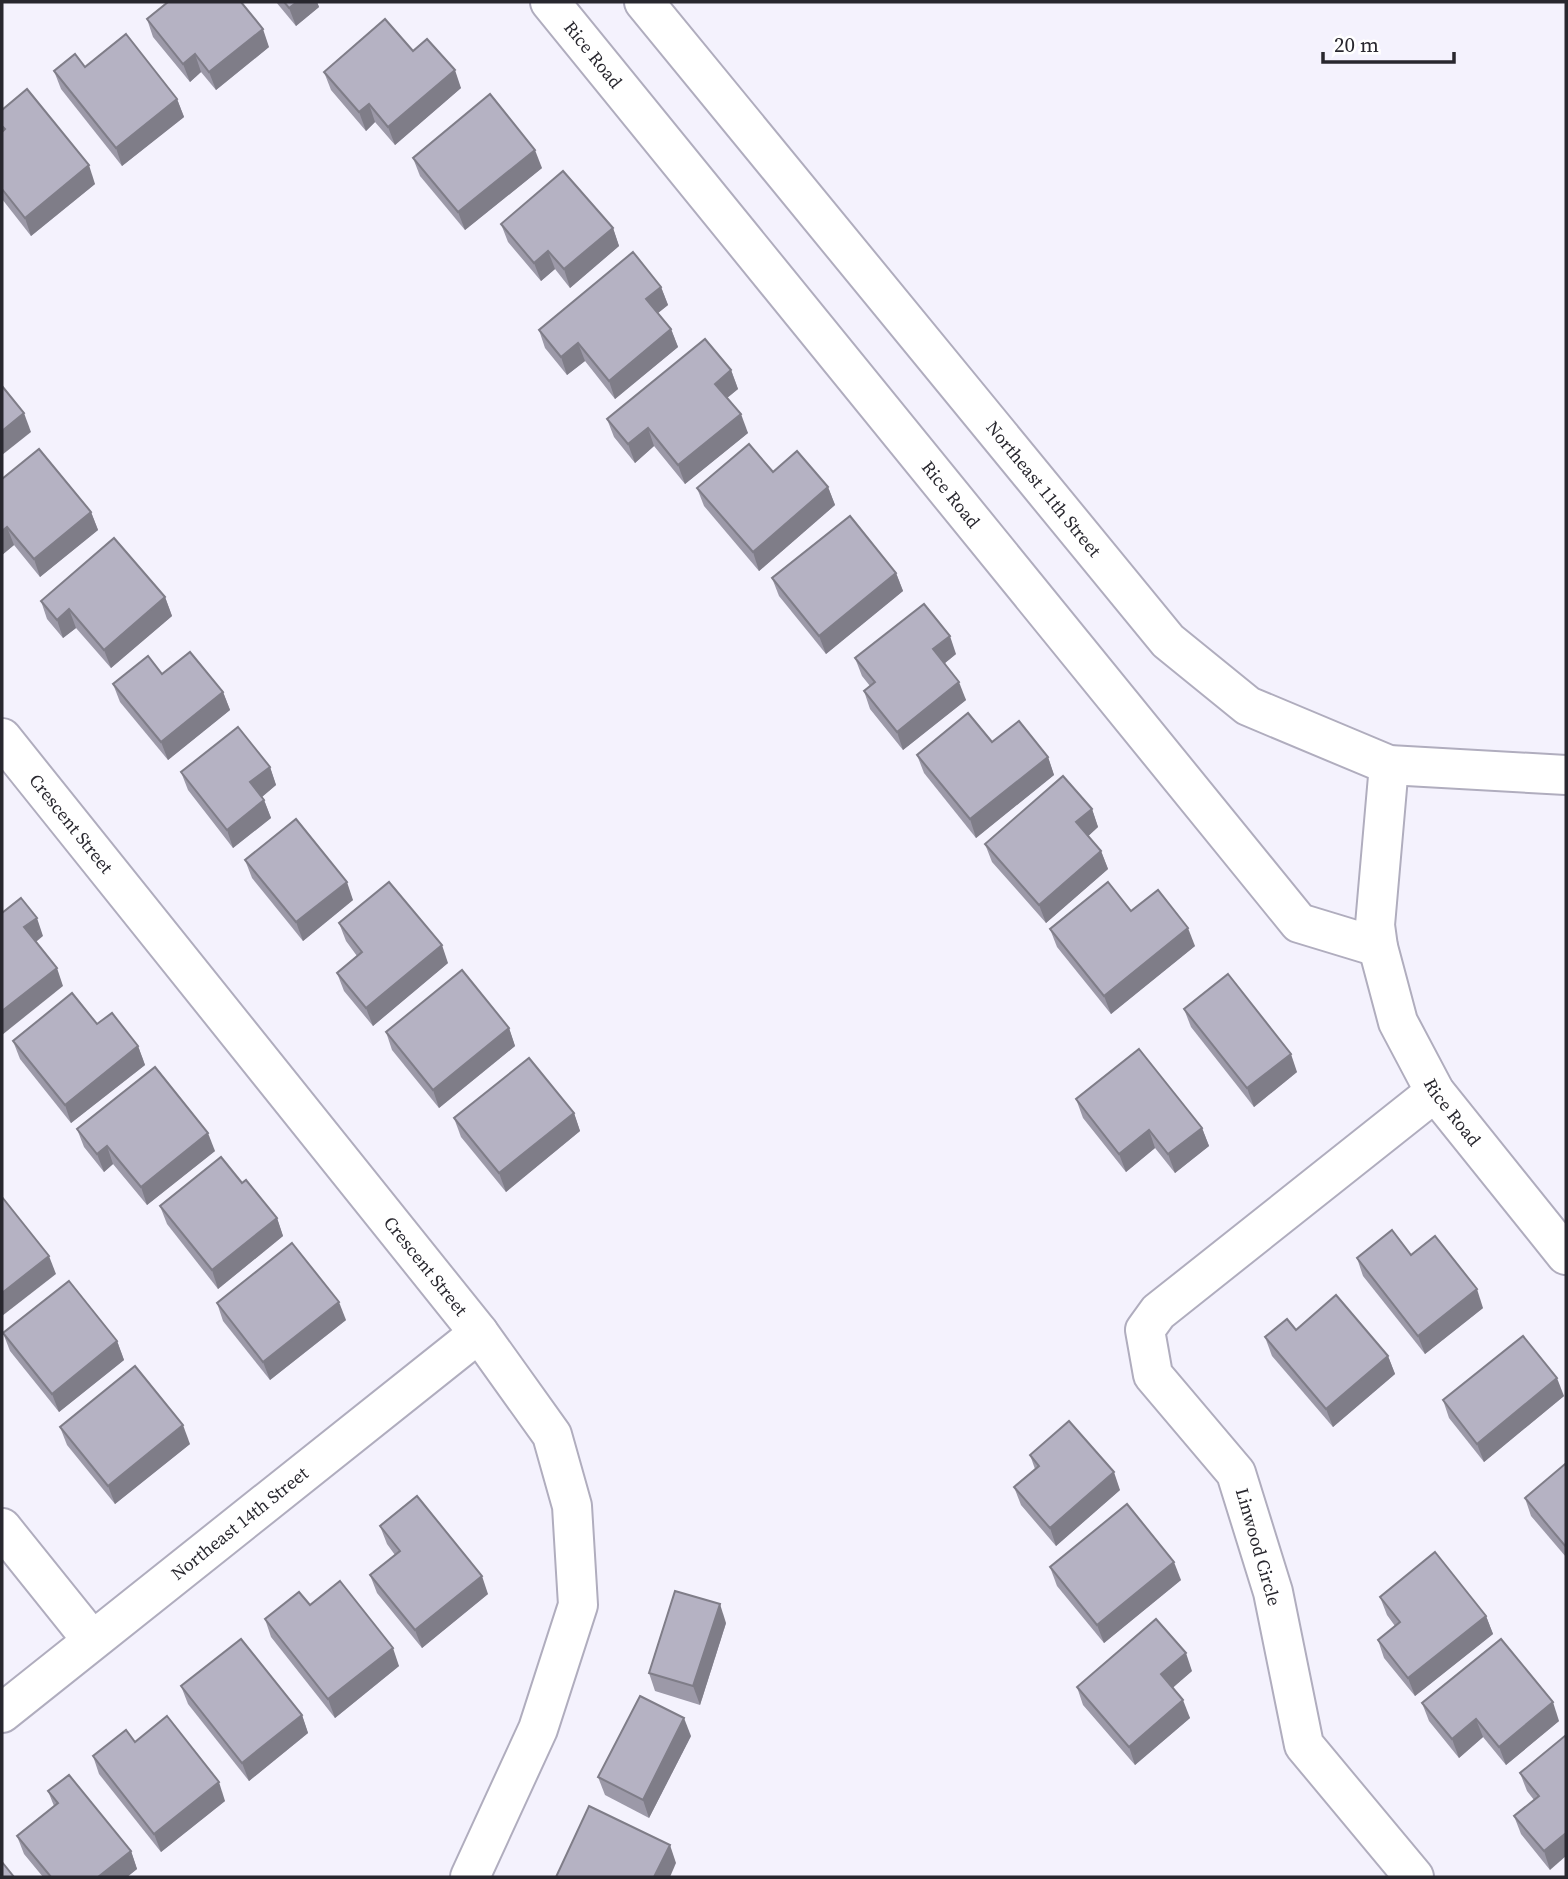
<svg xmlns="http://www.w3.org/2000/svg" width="1568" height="1879" font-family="'Source Serif 4',serif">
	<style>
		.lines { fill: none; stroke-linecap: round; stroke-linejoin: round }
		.minor-casing { stroke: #b0adbe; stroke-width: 42 }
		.minor { stroke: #fff; stroke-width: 38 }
		.wall { fill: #9c99a8 }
		.shaded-wall { fill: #7f7d88 }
		.building { fill: #b5b2c3; stroke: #7f7d88; stroke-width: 2 }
		.labels { text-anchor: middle; stroke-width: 7; stroke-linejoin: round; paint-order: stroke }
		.street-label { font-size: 18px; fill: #28272e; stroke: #fff }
	</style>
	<rect width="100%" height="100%" fill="#f4f2fd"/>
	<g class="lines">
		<g class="minor-casing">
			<g id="minor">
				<path id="s1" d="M550,2L1299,923L1378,947"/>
				<path id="s2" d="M644,2L1168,641L1248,706L1389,765L1566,775"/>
				<path id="s3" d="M2,738L479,1333L552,1435L572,1506L578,1605L538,1729L470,1877"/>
				<path id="s4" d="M1389,765L1375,925L1378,947L1398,1022L1435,1092L1566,1255"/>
				<polyline points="2,1528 92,1640"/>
				<path id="s5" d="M2,1713L479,1333"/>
				<polyline points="1414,1877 1304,1745 1273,1592 1236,1473 1153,1375 1145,1330 1158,1312 1435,1092"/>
			</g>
		</g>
		<use href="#minor" class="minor"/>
	</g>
	<g class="wall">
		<polygon points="276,2 317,2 319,7 296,26"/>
		<polygon points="147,19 269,47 216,90 201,72 190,82 153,37"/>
		<polygon points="413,51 461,88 395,145 375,122 366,131 331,90 324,72"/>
		<polygon points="85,67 177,99 184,117 122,166 61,89 54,71"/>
		<polygon points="2,110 95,184 31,236 2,199"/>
		<polygon points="413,158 542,168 465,230 420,176"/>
		<polygon points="501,224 613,228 619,246 570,288 555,269 541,281 508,242"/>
		<polygon points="661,287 668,305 658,313 671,329 678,347 615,399 585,361 567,375 545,348 539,330"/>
		<polygon points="731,370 738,389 727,398 748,433 685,484 654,446 635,463 614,437 607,419"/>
		<polygon points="773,472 828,487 835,505 759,571 704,506 697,488"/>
		<polygon points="2,479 91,512 98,530 40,577 14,545 2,555"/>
		<polygon points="896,573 903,591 826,654 779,596 772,578"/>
		<polygon points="165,597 172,616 111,668 76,628 63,638 47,619 41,601"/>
		<polygon points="956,654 945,663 966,700 903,750 870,709 864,691 870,686 862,676 855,658"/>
		<polygon points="162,674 223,692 230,710 168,760 120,702 113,684"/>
		<polygon points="992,742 1048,757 1054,775 976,838 924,773 917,755"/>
		<polygon points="270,767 276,785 262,797 264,800 271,818 233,848 188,790 181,772"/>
		<polygon points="1092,809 1098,827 1088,836 1101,851 1108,869 1046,923 992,862 985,844"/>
		<polygon points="245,860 353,900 303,941 252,878"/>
		<polygon points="1131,911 1195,946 1111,1014 1057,947 1050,929"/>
		<polygon points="339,923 448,963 373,1026 344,991 337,973 357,956 346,941"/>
		<polygon points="1184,1009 1297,1072 1254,1107 1191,1027"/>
		<polygon points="97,1024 138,1046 145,1065 71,1123 20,1059 13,1041"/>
		<polygon points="509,1028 515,1046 439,1108 392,1050 386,1032"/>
		<polygon points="1076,1099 1202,1128 1209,1146 1175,1173 1155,1148 1126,1172 1083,1118"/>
		<polygon points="574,1113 580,1131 506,1192 461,1137 454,1118"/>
		<polygon points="77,1129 215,1151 147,1205 113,1164 104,1172 84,1147"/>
		<polygon points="242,1183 277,1218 283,1236 218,1289 167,1224 160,1206"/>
		<polygon points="1357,1258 1483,1308 1425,1354 1363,1276"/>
		<polygon points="217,1303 346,1320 270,1380 223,1321"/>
		<polygon points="1296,1330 1388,1356 1395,1374 1333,1427 1272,1356 1265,1337"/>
		<polygon points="3,1333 117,1341 124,1360 59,1412 10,1351"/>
		<polygon points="1564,1396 1484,1462 1449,1418 1443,1400"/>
		<polygon points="60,1427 190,1444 115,1504 67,1445"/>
		<polygon points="1030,1455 1120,1490 1056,1546 1021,1505 1014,1487 1035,1469"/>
		<polygon points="1566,1465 1566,1557 1531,1516 1525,1498"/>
		<polygon points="380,1526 488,1594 422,1648 377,1593 370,1575 395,1555 387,1544"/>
		<polygon points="1050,1567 1181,1580 1104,1643 1057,1586"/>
		<polygon points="1380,1597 1486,1616 1493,1634 1415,1696 1384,1658 1378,1640 1395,1626 1387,1615"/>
		<polygon points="310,1605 399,1666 335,1718 271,1637 265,1619"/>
		<polygon points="726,1623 700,1705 655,1691 649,1673"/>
		<polygon points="1192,1671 1173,1687 1190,1718 1135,1765 1083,1705 1077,1687"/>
		<polygon points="181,1686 302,1715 308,1733 249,1781 188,1704"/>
		<polygon points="1422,1703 1559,1721 1506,1765 1483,1737 1459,1758 1429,1721"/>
		<polygon points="1566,1735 1550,1870 1521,1834 1514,1816 1534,1800 1527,1791 1520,1773"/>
		<polygon points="691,1736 649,1818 605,1795 598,1777"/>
		<polygon points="135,1742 225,1801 161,1852 99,1774 93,1756"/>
		<polygon points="48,1791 131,1851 137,1869 127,1877 43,1877 24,1854 17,1836 54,1806"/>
	</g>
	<g class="shaded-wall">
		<polygon points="297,2 317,2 319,7 296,26 289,8"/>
		<polygon points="263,29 269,47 216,90 209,72"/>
		<polygon points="195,54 201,72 190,82 183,64"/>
		<polygon points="455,70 461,88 395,145 388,127"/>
		<polygon points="177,99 184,117 122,166 116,148"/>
		<polygon points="369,104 375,122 366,131 359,112"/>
		<polygon points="535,150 542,168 465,230 458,212"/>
		<polygon points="89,165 95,184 31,236 25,218"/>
		<polygon points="613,228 619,246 570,288 564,269"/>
		<polygon points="548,251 555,269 541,281 534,263"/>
		<polygon points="661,287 668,305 653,317 646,299"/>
		<polygon points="671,329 678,347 615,399 609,381"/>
		<polygon points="578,343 585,361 567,375 561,357"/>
		<polygon points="731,370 738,389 722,402 715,384"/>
		<polygon points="24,413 31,432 2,455 2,431"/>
		<polygon points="741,414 748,433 685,484 678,465"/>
		<polygon points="648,428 654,446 635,463 628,444"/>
		<polygon points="828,487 835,505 759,571 753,552"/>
		<polygon points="91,512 98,530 40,577 34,559"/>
		<polygon points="7,527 14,545 2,555 2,531"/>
		<polygon points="896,573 903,591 826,654 819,636"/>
		<polygon points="165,597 172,616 111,668 104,650"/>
		<polygon points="69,609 76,628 63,638 57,620"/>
		<polygon points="950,636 956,654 940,667 933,649"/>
		<polygon points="959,682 966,700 903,750 897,732"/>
		<polygon points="223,692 230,710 168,760 161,742"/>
		<polygon points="1048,757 1054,775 976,838 970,819"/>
		<polygon points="270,767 276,785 257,801 250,782"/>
		<polygon points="264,800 271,818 233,848 227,830"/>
		<polygon points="1092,809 1098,827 1083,841 1076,822"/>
		<polygon points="1101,851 1108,869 1046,923 1039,905"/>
		<polygon points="347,882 353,900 303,941 296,922"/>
		<polygon points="37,918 43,936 31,946 24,927"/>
		<polygon points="1188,928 1195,946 1111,1014 1104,996"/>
		<polygon points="442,945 448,963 373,1026 366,1008"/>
		<polygon points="57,968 63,986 2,1035 2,1011"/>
		<polygon points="509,1028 515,1046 439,1108 433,1090"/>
		<polygon points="138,1046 145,1065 71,1123 65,1105"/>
		<polygon points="1291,1054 1297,1072 1254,1107 1247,1088"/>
		<polygon points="574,1113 580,1131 506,1192 499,1173"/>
		<polygon points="1202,1128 1209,1146 1175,1173 1168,1154"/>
		<polygon points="1149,1130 1155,1148 1126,1172 1119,1154"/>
		<polygon points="208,1133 215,1151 147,1205 141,1187"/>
		<polygon points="107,1146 113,1164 104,1172 97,1154"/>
		<polygon points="277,1218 283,1236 218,1289 212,1270"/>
		<polygon points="49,1256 56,1274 2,1316 2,1293"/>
		<polygon points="1477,1289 1483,1308 1425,1354 1418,1336"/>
		<polygon points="339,1302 346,1320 270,1380 263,1362"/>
		<polygon points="117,1341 124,1360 59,1412 52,1394"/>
		<polygon points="1388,1356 1395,1374 1333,1427 1326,1409"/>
		<polygon points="1557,1378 1564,1396 1484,1462 1477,1444"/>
		<polygon points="183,1425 190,1444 115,1504 108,1486"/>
		<polygon points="1114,1472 1120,1490 1056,1546 1050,1528"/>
		<polygon points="1174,1562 1181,1580 1104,1643 1097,1625"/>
		<polygon points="482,1576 488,1594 422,1648 415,1630"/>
		<polygon points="720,1604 726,1623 700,1705 693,1686"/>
		<polygon points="1486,1616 1493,1634 1415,1696 1408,1678"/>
		<polygon points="393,1648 399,1666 335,1718 328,1699"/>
		<polygon points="1186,1653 1192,1671 1168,1692 1161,1674"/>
		<polygon points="1183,1700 1190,1718 1135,1765 1129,1747"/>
		<polygon points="1553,1702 1559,1721 1506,1765 1499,1747"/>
		<polygon points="302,1715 308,1733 249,1781 242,1763"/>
		<polygon points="684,1718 691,1736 649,1818 643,1800"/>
		<polygon points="1476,1719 1483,1737 1459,1758 1452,1739"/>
		<polygon points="219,1782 225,1801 161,1852 154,1834"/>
		<polygon points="1566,1833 1566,1856 1550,1870 1544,1851"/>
		<polygon points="670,1845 676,1863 670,1877 654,1877"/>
		<polygon points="131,1851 137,1869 127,1877 98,1877"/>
	</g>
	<g class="building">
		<polygon points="168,2 241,2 263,29 209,72 195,54 183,64 147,19"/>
		<polygon points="284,2 297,2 289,8"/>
		<polygon points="385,19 413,51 427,39 455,70 388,127 369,104 359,112 324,72"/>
		<polygon points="126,34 177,99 116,148 54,71 75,54 85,67"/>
		<polygon points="27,89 89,165 25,218 2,189 2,132 5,129 2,126 2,110"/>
		<polygon points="490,94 535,150 458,212 413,158"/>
		<polygon points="563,171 613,228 564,269 548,251 534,263 501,224"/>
		<polygon points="633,252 661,287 646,299 671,329 609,381 578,343 561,357 539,330"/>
		<polygon points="705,339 731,370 715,384 741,414 678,465 648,428 628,444 607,419"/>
		<polygon points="2,386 24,413 2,431"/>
		<polygon points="749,444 773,472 797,451 828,487 753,552 697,488"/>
		<polygon points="39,449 91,512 34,559 7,527 2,531 2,479"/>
		<polygon points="850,516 896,573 819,636 772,578"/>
		<polygon points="114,538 165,597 104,650 69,609 57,620 41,601"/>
		<polygon points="924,604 950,636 933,649 959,682 897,732 864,691 875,682 855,658"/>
		<polygon points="190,652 223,692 161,742 113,684 148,656 162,674"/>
		<polygon points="968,713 992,742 1019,721 1048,757 970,819 917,755"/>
		<polygon points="238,727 270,767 250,782 264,800 227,830 181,772"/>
		<polygon points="1063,776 1092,809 1076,822 1101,851 1039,905 985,844"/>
		<polygon points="296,819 347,882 296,922 245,860"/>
		<polygon points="389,882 442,945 366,1008 337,973 362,952 339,923"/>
		<polygon points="1108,882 1131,911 1158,890 1188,928 1104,996 1050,929"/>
		<polygon points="21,898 37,918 24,927 57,968 2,1011 2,913"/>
		<polygon points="462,970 509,1028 433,1090 386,1032"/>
		<polygon points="1228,974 1291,1054 1247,1088 1184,1009"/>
		<polygon points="72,993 97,1024 112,1013 138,1046 65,1105 13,1041"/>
		<polygon points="1139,1049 1202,1128 1168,1154 1149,1130 1119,1154 1076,1099"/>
		<polygon points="529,1058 574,1113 499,1173 454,1118"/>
		<polygon points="155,1067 208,1133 141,1187 107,1146 97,1154 77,1129"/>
		<polygon points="221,1157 242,1183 246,1180 277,1218 212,1270 160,1206"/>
		<polygon points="2,1197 49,1256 2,1293"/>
		<polygon points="1392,1230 1411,1255 1435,1236 1477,1289 1418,1336 1357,1258"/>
		<polygon points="292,1243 339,1302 263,1362 217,1303"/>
		<polygon points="69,1281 117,1341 52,1394 3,1333"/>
		<polygon points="1336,1295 1388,1356 1326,1409 1265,1337 1287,1319 1296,1330"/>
		<polygon points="1523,1336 1557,1378 1477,1444 1443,1400"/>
		<polygon points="135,1366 183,1425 108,1486 60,1427"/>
		<polygon points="1069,1421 1114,1472 1050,1528 1014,1487 1039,1466 1030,1455"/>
		<polygon points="1565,1464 1566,1465 1566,1547 1525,1498"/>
		<polygon points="417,1496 482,1576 415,1630 370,1575 400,1551 380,1526"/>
		<polygon points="1127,1504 1174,1562 1097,1625 1050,1567"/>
		<polygon points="1435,1552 1486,1616 1408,1678 1378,1640 1400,1622 1380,1597"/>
		<polygon points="340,1581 393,1648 328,1699 265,1619 299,1592 310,1605"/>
		<polygon points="675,1591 720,1604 693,1686 649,1673"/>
		<polygon points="1156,1619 1186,1653 1161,1674 1183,1700 1129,1747 1077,1687"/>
		<polygon points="241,1639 302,1715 242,1763 181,1686"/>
		<polygon points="1501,1639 1553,1702 1499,1747 1476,1719 1452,1739 1422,1703"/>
		<polygon points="640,1696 684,1718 643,1800 598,1777"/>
		<polygon points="167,1716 219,1782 154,1834 93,1756 126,1730 135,1742"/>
		<polygon points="1566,1735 1566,1833 1544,1851 1514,1816 1539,1796 1520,1773"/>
		<polygon points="69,1775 131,1851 98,1877 51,1877 17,1836 58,1803 48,1791"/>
		<polygon points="589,1806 670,1845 654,1877 556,1877"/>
		<polygon points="2,1862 14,1877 2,1877"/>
	</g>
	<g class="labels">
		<g class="street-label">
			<text dy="6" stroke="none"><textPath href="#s1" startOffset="68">Rice Road</textPath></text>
			<text dy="6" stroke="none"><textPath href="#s2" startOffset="630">Northeast 11th Street</textPath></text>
			<text dy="6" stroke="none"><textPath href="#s1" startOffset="635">Rice Road</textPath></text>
			<text dy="6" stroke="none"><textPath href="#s3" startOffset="110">Crescent Street</textPath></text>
			<text dy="6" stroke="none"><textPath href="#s4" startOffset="366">Rice Road</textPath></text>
			<text dy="6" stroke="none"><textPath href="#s3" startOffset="677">Crescent Street</textPath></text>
			<text dy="6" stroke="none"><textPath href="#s5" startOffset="304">Northeast 14th Street</textPath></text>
			<text transform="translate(1258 1547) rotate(74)" y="6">Linwood Circle</text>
		</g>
	</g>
	<rect width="1568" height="1879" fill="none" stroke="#28272e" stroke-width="7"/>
	<path d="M1323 52v10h131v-10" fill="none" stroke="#28272e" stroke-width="3.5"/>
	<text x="1334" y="52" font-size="21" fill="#28272e" stroke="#ffffff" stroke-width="5" paint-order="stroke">20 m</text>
</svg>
